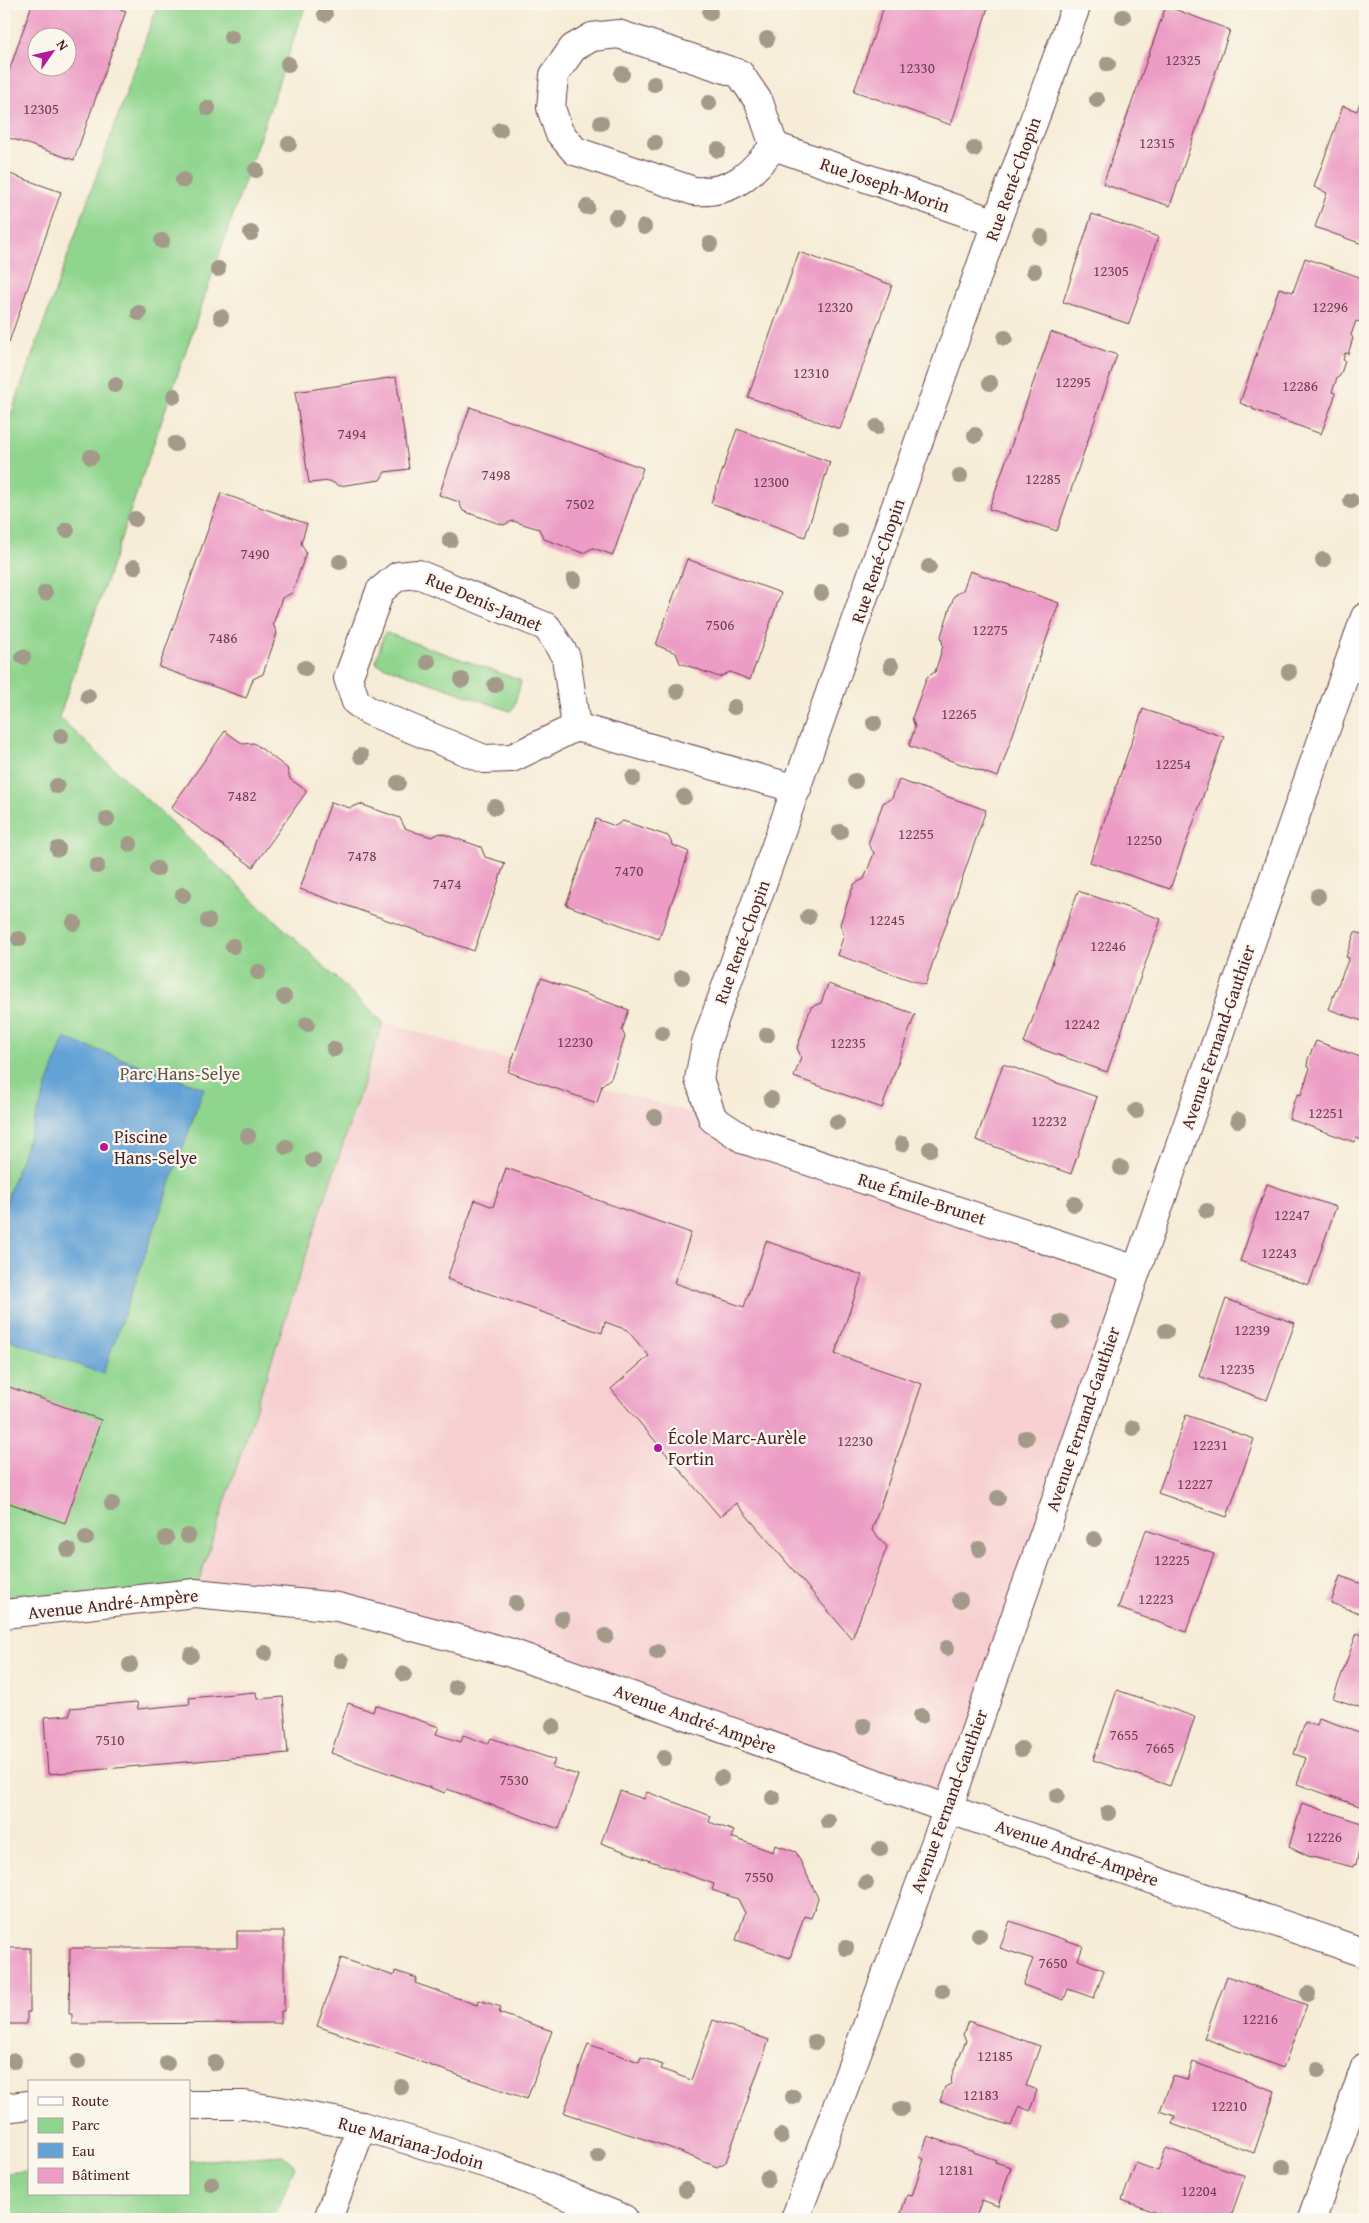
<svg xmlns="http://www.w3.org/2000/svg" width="1369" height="2223" font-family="'Gentium Book Plus',serif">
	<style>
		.built { fill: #f7cfd1 }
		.green { fill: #90d58e; stroke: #6d7a5c }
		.water { fill: #64a2d6; stroke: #576080 }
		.building { fill: #ec9cc5; fill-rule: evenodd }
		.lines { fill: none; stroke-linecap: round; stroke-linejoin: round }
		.minor-casing { stroke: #643e45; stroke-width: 30 }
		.minor { stroke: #fff; stroke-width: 28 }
		.tree { fill: #a39a89 }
		.poi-dot { fill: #b5179e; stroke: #fbf7ec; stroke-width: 2 }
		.labels { text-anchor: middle; stroke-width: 4.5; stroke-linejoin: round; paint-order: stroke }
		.number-label { font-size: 15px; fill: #723e52 }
		.street-label { font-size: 18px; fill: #4a1f2b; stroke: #fbf7ec }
		.park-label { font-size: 18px; fill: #5f5649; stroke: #fbf7ec }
		.poi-label { font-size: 18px; fill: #4a1f2b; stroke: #fbf7ec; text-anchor: start }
	</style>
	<rect width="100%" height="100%" fill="#fbf7ec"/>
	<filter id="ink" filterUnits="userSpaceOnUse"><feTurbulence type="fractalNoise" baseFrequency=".02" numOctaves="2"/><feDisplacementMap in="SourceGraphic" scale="10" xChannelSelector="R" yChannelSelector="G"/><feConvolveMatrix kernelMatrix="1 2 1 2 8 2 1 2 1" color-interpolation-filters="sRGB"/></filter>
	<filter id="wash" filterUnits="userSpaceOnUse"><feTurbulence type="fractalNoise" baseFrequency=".0096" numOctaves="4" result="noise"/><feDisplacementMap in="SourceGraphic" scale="20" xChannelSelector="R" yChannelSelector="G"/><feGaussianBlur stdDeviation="1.12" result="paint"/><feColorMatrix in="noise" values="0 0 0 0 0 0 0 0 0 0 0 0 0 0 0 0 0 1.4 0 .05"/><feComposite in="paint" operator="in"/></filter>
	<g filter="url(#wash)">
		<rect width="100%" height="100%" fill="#f6ecd7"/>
		<polygon class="built" points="383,1022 713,1119 1136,1270 948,1809 508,1652 195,1593"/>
		<g class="green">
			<polygon points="158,4 306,4 59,717 383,1022 195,1593 4,1614 4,434"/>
			<polygon points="387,633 520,680 521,683 513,709 510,711 377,664 376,661 384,634"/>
			<polygon points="283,2155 295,2166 274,2219 4,2219 4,2173 29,2171 29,2194 189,2194 189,2161"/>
		</g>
		<polygon class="water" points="64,1038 204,1088 103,1374 4,1338 4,1207"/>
		<g id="blocks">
			<g class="building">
				<path d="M32,4H107L126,11L74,160L4,136V86ZM38,38H68V68H38Z"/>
				<polygon points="885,4 989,4 951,125 854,91"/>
				<polygon points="1166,6 1230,30 1170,206 1103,184"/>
				<polygon points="1365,88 1365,245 1315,227 1327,193 1314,187 1343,106 1357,111"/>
				<polygon points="4,172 61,192 9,342 4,340"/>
				<polygon points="1092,214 1158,237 1129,324 1063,302"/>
				<polygon points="799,252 892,285 840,429 748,397"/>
				<polygon points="1305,258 1365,279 1365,310 1360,322 1356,321 1351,335 1353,338 1348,354 1345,353 1343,360 1345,361 1340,376 1337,378 1332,392 1335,393 1334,399 1321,434 1252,409 1253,408 1240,403 1279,288 1293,292"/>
				<polygon points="1051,332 1117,355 1057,531 989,509"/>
				<polygon points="396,377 409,469 385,472 380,480 339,486 330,481 309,483 295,392"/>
				<polygon points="470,407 643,468 613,555 593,548 583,553 544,539 539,529 513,521 503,525 463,511 459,502 439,495"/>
				<polygon points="737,429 830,462 805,537 711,503"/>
				<polygon points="221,493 307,524 301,543 306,553 292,593 282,598 273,624 277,633 263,674 253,679 246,698 159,667"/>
				<polygon points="687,559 781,593 750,680 730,672 719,677 680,663 676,653 656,645"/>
				<polygon points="970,571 1059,603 998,777 909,746 915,727 912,718 927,677 935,672 943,646 941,636 954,596 963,590"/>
				<polygon points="1143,709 1224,737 1170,889 1090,862"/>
				<polygon points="225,731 243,744 254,743 287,768 290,779 307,791 253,867 171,808"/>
				<polygon points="899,780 986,810 925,985 837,955 844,935 840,924 854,884 864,879 874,853 868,844 883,803 892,798"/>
				<polygon points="331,802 350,808 360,804 400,818 405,828 418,833 432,837 440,833 481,847 485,857 505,863 474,951 300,889"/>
				<polygon points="596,819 615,826 623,821 668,836 673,845 689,852 659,939 566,905"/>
				<polygon points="1078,891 1161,919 1107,1072 1024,1043"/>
				<polygon points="1355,932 1365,935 1365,1022 1328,1009 1349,958 1346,957"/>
				<polygon points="541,978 629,1010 622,1030 625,1037 611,1078 602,1085 597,1103 508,1072"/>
				<polygon points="828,984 915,1014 882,1108 794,1077 801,1057 797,1048 811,1007 821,1003"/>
				<polygon points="1316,1041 1363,1058 1365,1055 1365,1141 1356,1138 1354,1142 1289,1119 1294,1101 1298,1094 1301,1095 1310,1068 1307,1067 1308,1059"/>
				<polygon points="1003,1064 1097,1097 1071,1174 976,1140"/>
				<polygon points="506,1168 691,1233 674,1283 744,1307 766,1241 862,1275 835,1354 922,1384 872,1530 887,1547 852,1639 736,1503 720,1517 611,1389 649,1356 627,1330 605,1322 602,1333 447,1279 475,1200 493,1207"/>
				<polygon points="1267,1184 1336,1207 1309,1285 1240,1261"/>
				<polygon points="1226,1299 1295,1323 1267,1400 1199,1376"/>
				<polygon points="4,1385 101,1420 65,1523 4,1501"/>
				<polygon points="1186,1415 1254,1439 1227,1517 1158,1493"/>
				<polygon points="1146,1530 1214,1554 1186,1632 1118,1608"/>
				<polygon points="1340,1576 1365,1585 1365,1615 1331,1603"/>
				<polygon points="1357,1633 1365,1636 1365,1709 1333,1698"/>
				<polygon points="1117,1690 1195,1717 1170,1786 1093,1760"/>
				<polygon points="256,1692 257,1699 283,1697 288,1753 48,1774 44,1717 70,1715 70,1708 137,1702 138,1709 190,1704 189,1698"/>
				<polygon points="348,1703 373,1712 375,1705 439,1727 436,1734 461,1742 463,1735 488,1744 491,1738 555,1760 552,1767 578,1775 559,1829 447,1789 445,1793 331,1753"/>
				<polygon points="1319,1718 1365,1734 1365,1808 1297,1784 1306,1758 1294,1754 1305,1722 1317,1726"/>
				<polygon points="620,1791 644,1799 647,1792 711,1816 709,1822 734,1831 731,1837 773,1852 775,1845 796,1852 818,1898 811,1918 804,1916 790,1958 736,1940 745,1913 738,1899 712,1890 714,1884 601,1843"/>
				<polygon points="1302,1803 1365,1824 1356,1865 1354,1864 1353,1867 1308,1856 1289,1847"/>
				<polygon points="1010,1921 1083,1946 1078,1960 1104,1970 1094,1998 1068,1989 1064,2000 1023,1985 1033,1959 1000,1948"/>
				<polygon points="237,1931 284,1931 284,2011 281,2011 281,2023 72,2024 72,2014 69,2014 70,1948 237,1948"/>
				<polygon points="4,1948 30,1948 30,2012 27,2012 27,2024 4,2024"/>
				<polygon points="341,1958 394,1976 395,1971 417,1978 415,1983 477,2005 479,2000 501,2007 499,2013 552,2031 527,2099 317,2026"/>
				<polygon points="1227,1976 1307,2005 1283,2068 1204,2038"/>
				<polygon points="713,2020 769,2040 726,2162 717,2167 668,2147 564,2113 588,2044 639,2062 641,2057 663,2065 661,2069 691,2080"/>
				<polygon points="968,2021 1040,2046 1026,2086 1037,2090 1030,2111 1019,2106 1011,2126 940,2101 945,2087 951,2084 952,2075 966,2040 963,2035"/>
				<polygon points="1193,2062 1275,2091 1254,2153 1172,2124 1175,2116 1160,2111 1173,2076 1187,2080"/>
				<polygon points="928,2136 996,2160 995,2162 1011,2167 998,2206 982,2200 975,2219 908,2219 900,2216 907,2195 912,2196 924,2159 920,2157"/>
				<polygon points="1166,2148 1245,2176 1230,2219 1174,2219 1122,2200 1136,2163 1158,2171"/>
			</g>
		</g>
	</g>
	<g filter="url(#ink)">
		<use href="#blocks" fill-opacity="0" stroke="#643e45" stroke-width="1"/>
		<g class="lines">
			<g class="minor-casing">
				<g id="minor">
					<polyline points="1077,4 996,223 706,1043 699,1079 713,1119 745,1140 1136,1270"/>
					<path d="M618,34L740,74L759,102L774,146C751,174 733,194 694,191L575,151L559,132L551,108L554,75L573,48L592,37Z"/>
					<polyline points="774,146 996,223"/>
					<polyline points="576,727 566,657 547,627 418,574 398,576 380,591 348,678 356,702 369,711 484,759 512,758 576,727 797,789"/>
					<polyline points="4,1614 195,1593 338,1607 508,1652 948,1809 1365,1953"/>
					<polyline points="189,2105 245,2105 362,2126 497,2167 624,2219"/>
					<polyline points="4,2108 29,2105"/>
					<polyline points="328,2219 362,2126"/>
					<polyline points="795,2219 948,1809 1365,617"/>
					<polyline points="1312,2219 1365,2067"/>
				</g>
			</g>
			<use href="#minor" class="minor"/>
		</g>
		<g class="tree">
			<circle cx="710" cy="13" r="8"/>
			<circle cx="325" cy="14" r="8"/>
			<circle cx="1123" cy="17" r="8"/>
			<circle cx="231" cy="37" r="8"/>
			<circle cx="767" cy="39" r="8"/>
			<circle cx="288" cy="64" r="8"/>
			<circle cx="1108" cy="64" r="8"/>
			<circle cx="622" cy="74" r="8"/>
			<circle cx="654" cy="84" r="8"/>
			<circle cx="1097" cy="100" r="8"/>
			<circle cx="709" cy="103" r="8"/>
			<circle cx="208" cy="108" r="8"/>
			<circle cx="601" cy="123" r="8"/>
			<circle cx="500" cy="130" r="8"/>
			<circle cx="655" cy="143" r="8"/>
			<circle cx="289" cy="144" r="8"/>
			<circle cx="974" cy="149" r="8"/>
			<circle cx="718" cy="150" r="8"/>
			<circle cx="256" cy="170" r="8"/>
			<circle cx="183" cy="180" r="8"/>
			<circle cx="587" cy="207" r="8"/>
			<circle cx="616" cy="217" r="8"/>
			<circle cx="644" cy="227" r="8"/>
			<circle cx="251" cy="233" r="8"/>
			<circle cx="1041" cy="237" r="8"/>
			<circle cx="162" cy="241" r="8"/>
			<circle cx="710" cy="244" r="8"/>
			<circle cx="218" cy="269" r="8"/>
			<circle cx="1034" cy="271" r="8"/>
			<circle cx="139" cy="313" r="8"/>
			<circle cx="221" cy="317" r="8"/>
			<circle cx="1005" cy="338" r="8"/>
			<circle cx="990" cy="383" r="8"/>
			<circle cx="115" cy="385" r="8"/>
			<circle cx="174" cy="396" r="8"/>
			<circle cx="877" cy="427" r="8"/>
			<circle cx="975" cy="435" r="8"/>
			<circle cx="175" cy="444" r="8"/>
			<circle cx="91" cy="457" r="8"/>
			<circle cx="960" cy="476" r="8"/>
			<circle cx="1351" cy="501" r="8"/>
			<circle cx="135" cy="519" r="8"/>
			<circle cx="67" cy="530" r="8"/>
			<circle cx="840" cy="531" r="8"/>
			<circle cx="450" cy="540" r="8"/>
			<circle cx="1323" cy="560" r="8"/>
			<circle cx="340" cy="562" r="8"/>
			<circle cx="134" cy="567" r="8"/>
			<circle cx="929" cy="567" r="8"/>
			<circle cx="574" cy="580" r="8"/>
			<circle cx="45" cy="593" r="8"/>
			<circle cx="821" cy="593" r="8"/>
			<circle cx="23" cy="657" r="8"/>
			<circle cx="428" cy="662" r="8"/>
			<circle cx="891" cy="666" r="8"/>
			<circle cx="305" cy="668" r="8"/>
			<circle cx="1289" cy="672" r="8"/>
			<circle cx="462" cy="680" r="8"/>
			<circle cx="495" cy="685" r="8"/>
			<circle cx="677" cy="691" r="8"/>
			<circle cx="88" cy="696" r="8"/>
			<circle cx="734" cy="707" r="8"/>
			<circle cx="874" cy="723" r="8"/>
			<circle cx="61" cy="736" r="8"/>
			<circle cx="361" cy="756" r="8"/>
			<circle cx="633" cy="778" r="8"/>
			<circle cx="855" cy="781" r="8"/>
			<circle cx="398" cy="783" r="8"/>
			<circle cx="57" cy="786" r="8"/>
			<circle cx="684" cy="797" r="8"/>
			<circle cx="495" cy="807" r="8"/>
			<circle cx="107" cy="819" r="8"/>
			<circle cx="840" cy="832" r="8"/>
			<circle cx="130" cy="844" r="8"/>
			<circle cx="58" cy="849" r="8"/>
			<circle cx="97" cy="866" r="8"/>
			<circle cx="157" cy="869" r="8"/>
			<circle cx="183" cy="895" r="8"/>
			<circle cx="1318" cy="896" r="8"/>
			<circle cx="808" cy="917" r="8"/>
			<circle cx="208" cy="921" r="8"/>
			<circle cx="74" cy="923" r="8"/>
			<circle cx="19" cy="939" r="8"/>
			<circle cx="233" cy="946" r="8"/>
			<circle cx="258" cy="972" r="8"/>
			<circle cx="682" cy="977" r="8"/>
			<circle cx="284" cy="997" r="8"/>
			<circle cx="307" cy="1024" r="8"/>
			<circle cx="662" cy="1033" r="8"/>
			<circle cx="767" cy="1035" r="8"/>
			<circle cx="334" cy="1049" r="8"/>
			<circle cx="771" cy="1099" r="8"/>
			<circle cx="1136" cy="1111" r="8"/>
			<circle cx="655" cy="1117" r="8"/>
			<circle cx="1238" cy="1120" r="8"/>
			<circle cx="837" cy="1122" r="8"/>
			<circle cx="248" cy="1136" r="8"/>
			<circle cx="902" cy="1144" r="8"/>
			<circle cx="286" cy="1147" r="8"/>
			<circle cx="930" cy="1149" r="8"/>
			<circle cx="313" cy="1160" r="8"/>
			<circle cx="1121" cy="1168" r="8"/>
			<circle cx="1074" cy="1204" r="8"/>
			<circle cx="1207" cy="1211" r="8"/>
			<circle cx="1061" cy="1322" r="8"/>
			<circle cx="1166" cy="1331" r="8"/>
			<circle cx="1133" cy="1428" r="8"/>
			<circle cx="1026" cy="1438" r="8"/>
			<circle cx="998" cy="1498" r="8"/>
			<circle cx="112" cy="1504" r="8"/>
			<circle cx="188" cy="1536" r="8"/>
			<circle cx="86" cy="1538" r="8"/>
			<circle cx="166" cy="1538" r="8"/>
			<circle cx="1094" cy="1539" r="8"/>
			<circle cx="979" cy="1549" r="8"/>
			<circle cx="68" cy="1550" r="8"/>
			<circle cx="960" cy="1600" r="8"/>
			<circle cx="516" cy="1603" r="8"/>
			<circle cx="562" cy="1619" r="8"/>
			<circle cx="606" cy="1636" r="8"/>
			<circle cx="947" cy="1648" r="8"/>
			<circle cx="657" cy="1652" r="8"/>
			<circle cx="265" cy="1653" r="8"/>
			<circle cx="191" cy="1655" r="8"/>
			<circle cx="341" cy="1661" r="8"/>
			<circle cx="130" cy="1665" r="8"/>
			<circle cx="404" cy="1674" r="8"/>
			<circle cx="456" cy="1687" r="8"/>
			<circle cx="921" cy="1716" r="8"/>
			<circle cx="553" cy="1726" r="8"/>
			<circle cx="864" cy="1726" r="8"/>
			<circle cx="1021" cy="1749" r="8"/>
			<circle cx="664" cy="1758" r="8"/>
			<circle cx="721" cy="1778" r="8"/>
			<circle cx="1057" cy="1796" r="8"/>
			<circle cx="773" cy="1798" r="8"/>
			<circle cx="1108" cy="1813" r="8"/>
			<circle cx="828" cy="1821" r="8"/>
			<circle cx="880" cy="1849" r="8"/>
			<circle cx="866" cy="1883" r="8"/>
			<circle cx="979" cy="1935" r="8"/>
			<circle cx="846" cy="1948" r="8"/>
			<circle cx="942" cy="1991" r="8"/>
			<circle cx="1308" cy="1994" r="8"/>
			<circle cx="815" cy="2042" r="8"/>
			<circle cx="14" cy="2061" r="8"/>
			<circle cx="78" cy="2062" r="8"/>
			<circle cx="167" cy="2063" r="8"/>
			<circle cx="215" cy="2063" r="8"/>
			<circle cx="1318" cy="2070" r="8"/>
			<circle cx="401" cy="2087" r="8"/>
			<circle cx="793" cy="2097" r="8"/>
			<circle cx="901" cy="2109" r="8"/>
			<circle cx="781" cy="2136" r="8"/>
			<circle cx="598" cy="2156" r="8"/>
			<circle cx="1283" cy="2167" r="8"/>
			<circle cx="767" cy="2179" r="8"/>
			<circle cx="211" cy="2184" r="8"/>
			<circle cx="686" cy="2190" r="8"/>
		</g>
	</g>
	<g class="poi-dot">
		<circle cx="104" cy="1147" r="5"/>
		<circle cx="658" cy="1448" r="5"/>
	</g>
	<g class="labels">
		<g class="number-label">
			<text x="1183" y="65">12325</text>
			<text x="917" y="73">12330</text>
			<text x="41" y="114">12305</text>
			<text x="1157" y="148">12315</text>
			<text x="1111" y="276">12305</text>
			<text x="835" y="312">12320</text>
			<text x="1330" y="312">12296</text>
			<text x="811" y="378">12310</text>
			<text x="1073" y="387">12295</text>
			<text x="1300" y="391">12286</text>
			<text x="352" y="439">7494</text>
			<text x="496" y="480">7498</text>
			<text x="1043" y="484">12285</text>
			<text x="771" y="487">12300</text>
			<text x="580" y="509">7502</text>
			<text x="255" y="559">7490</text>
			<text x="720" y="630">7506</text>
			<text x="990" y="635">12275</text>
			<text x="223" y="643">7486</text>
			<text x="959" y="719">12265</text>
			<text x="1173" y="769">12254</text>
			<text x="242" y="801">7482</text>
			<text x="916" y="839">12255</text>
			<text x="1144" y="845">12250</text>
			<text x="362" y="861">7478</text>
			<text x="629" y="876">7470</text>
			<text x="447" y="889">7474</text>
			<text x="887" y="925">12245</text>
			<text x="1108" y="951">12246</text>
			<text x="1082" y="1029">12242</text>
			<text x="575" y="1047">12230</text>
			<text x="848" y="1048">12235</text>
			<text x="1326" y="1118">12251</text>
			<text x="1049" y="1126">12232</text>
			<text x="1292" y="1220">12247</text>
			<text x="1279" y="1258">12243</text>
			<text x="1252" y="1335">12239</text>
			<text x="1237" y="1374">12235</text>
			<text x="855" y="1446">12230</text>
			<text x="1210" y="1450">12231</text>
			<text x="1195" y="1489">12227</text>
			<text x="1172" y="1565">12225</text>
			<text x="1156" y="1604">12223</text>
			<text x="1124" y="1740">7655</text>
			<text x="110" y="1745">7510</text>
			<text x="1160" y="1753">7665</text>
			<text x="514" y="1785">7530</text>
			<text x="1324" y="1842">12226</text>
			<text x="759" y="1882">7550</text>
			<text x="1053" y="1968">7650</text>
			<text x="1260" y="2024">12216</text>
			<text x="995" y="2061">12185</text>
			<text x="981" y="2100">12183</text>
			<text x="1229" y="2111">12210</text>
			<text x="956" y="2175">12181</text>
			<text x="1199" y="2196">12204</text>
		</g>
		<g class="street-label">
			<text transform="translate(1013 179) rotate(-70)" y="6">Rue René-Chopin</text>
			<text transform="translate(885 185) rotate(19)" y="6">Rue Joseph-Morin</text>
			<text transform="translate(878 561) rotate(-71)" y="6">Rue René-Chopin</text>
			<text transform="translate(484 602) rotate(23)" y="6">Rue Denis-Jamet</text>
			<text transform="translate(742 942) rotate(-70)" y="6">Rue René-Chopin</text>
			<text transform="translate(1218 1037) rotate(-71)" y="6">Avenue Fernand-Gauthier</text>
			<text transform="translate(922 1199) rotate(18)" y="6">Rue Émile-Brunet</text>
			<text transform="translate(1083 1419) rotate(-71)" y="6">Avenue Fernand-Gauthier</text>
			<text transform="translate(113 1604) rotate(-6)" y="6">Avenue André-Ampère</text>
			<text transform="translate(695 1719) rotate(20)" y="6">Avenue André-Ampère</text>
			<text transform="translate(949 1801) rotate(-70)" y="6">Avenue Fernand-Gauthier</text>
			<text transform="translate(1077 1853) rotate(19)" y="6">Avenue André-Ampère</text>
			<text transform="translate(411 2143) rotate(16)" y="6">Rue Mariana-Jodoin</text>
		</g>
		<g class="park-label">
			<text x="180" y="1080">Parc Hans-Selye</text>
		</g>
		<g class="poi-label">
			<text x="114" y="1143">Piscine<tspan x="114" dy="21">Hans-Selye</tspan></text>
			<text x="668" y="1444">École Marc-Aurèle<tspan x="668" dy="21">Fortin</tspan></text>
		</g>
	</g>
	<rect width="1369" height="2223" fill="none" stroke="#fbf7ec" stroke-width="20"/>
	<rect x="28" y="2080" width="162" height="115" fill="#fbf7ec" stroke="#b4a19f"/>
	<rect x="38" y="2097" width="25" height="8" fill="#ffffff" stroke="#b4a19f"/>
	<text x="72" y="2106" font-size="15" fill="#4a1f2b">Route</text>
	<rect x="38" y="2118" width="25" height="15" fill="#90d58e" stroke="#b4a19f"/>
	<text x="72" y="2130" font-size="15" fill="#4a1f2b">Parc</text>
	<rect x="38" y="2143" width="25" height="15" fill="#64a2d6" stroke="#b4a19f"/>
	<text x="72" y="2156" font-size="15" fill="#4a1f2b">Eau</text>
	<rect x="38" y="2168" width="25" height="15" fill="#ec9cc5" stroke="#b4a19f"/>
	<text x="72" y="2180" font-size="15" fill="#4a1f2b">Bâtiment</text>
	<g transform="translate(52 52) rotate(56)"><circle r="24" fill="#fbf7ec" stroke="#b4a19f"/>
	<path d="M0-4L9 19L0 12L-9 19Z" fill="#b5179e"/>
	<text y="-8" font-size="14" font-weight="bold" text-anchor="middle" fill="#4a1f2b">N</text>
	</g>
</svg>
